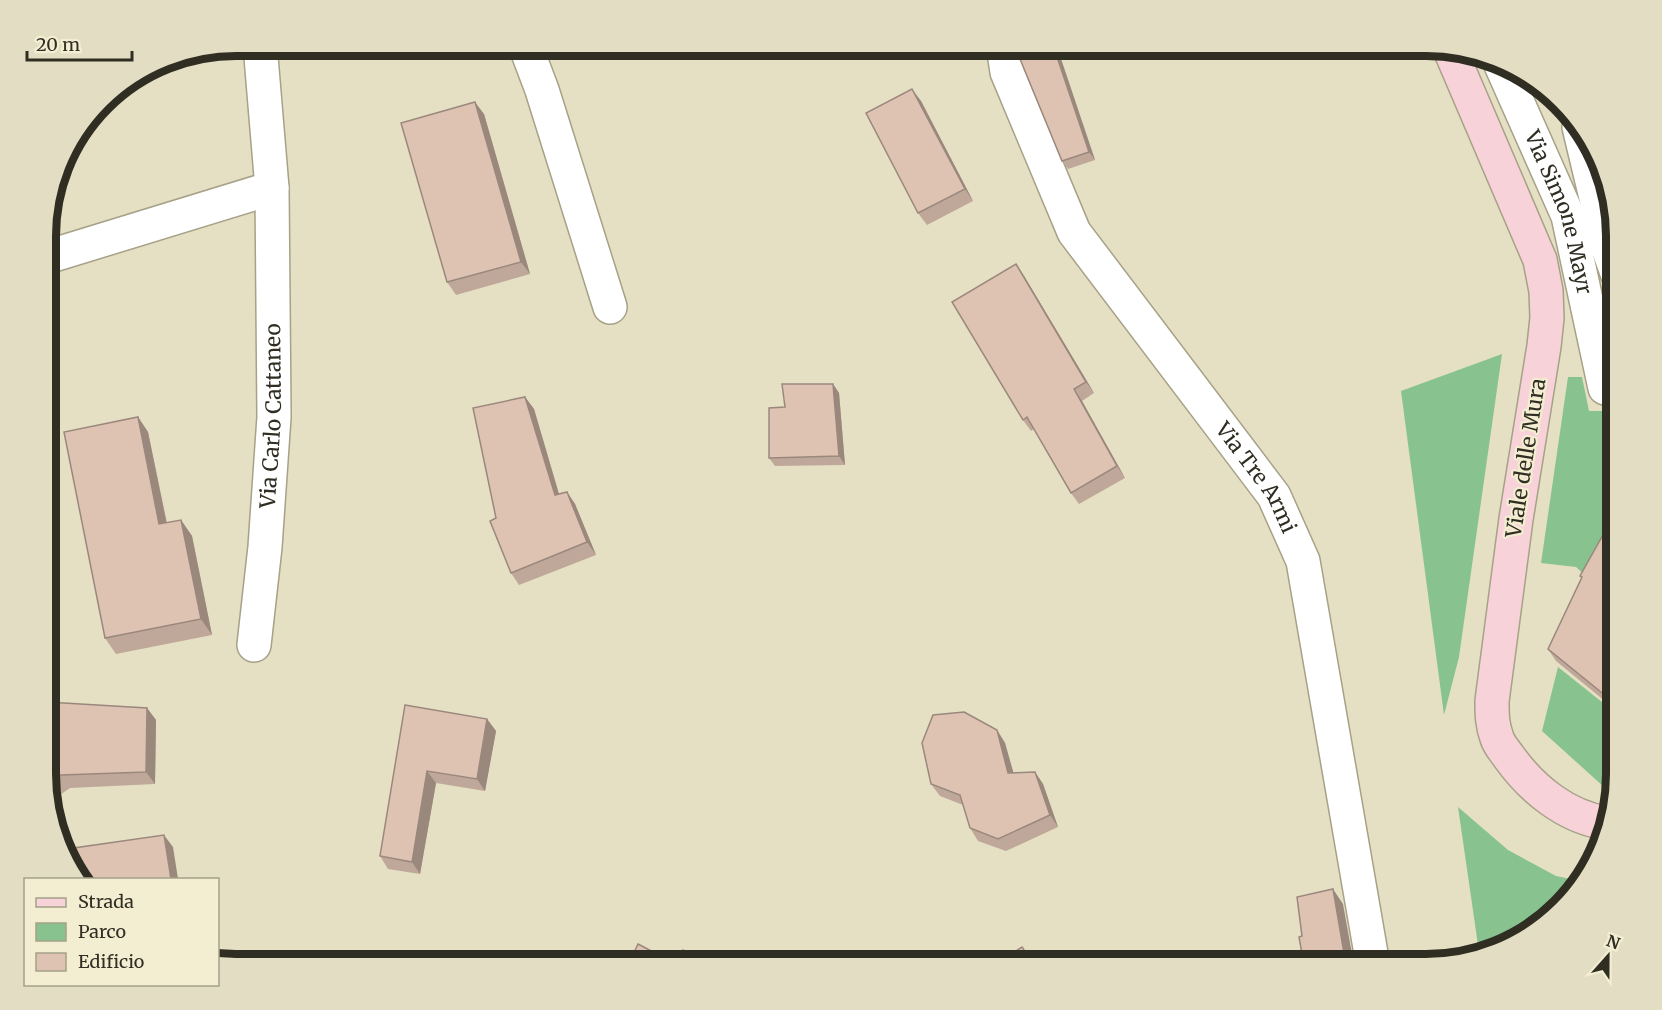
<svg xmlns="http://www.w3.org/2000/svg" width="1662" height="1010" font-family="Merriweather,serif">
	<style>
		.green { fill: #88c38f }
		.lines { fill: none; stroke-linecap: round; stroke-linejoin: round }
		.street-casing { stroke: #a6a187; stroke-width: 36 }
		.secondary-casing { stroke: #a6a187; stroke-width: 36 }
		.street { stroke: #fff; stroke-width: 33 }
		.secondary { stroke: #f7d2d8; stroke-width: 33 }
		.wall { fill: #bfa89a }
		.shaded-wall { fill: #9b887d }
		.building { fill: #dec3b3; stroke: #9b887d; stroke-width: 1.5 }
		.labels { text-anchor: middle; stroke-width: 4.5; stroke-linejoin: round; paint-order: stroke }
		.street-label { font-size: 21px; fill: #302e23; stroke: #f3edd1 }
		.rim { fill: none; stroke: #302e23; stroke-width: 8 }
	</style>
	<rect width="100%" height="100%" fill="#e5e0c4"/>
	<g class="green">
		<polygon points="1502,354 1459,657 1444,715 1401,391"/>
		<polygon points="1568,377 1582,377 1589,411 1614,411 1616,536 1590,580 1576,567 1541,563"/>
		<polygon points="1558,667 1617,714 1617,787 1614,796 1542,731"/>
		<polygon points="1458,807 1508,850 1556,876 1580,881 1522,939 1479,952"/>
	</g>
	<g class="lines">
		<g class="street-casing">
			<g id="street">
				<polyline points="525,45 542,90 610,307"/>
				<path id="s1" d="M1003,45L1007,72L1074,232L1274,496L1303,561L1373,965"/>
				<path id="s2" d="M1501,65L1568,216L1605,388H1617"/>
				<polyline points="1579,127 1608,248 1617,273"/>
				<polyline points="47,257 272,188 260,45"/>
				<path id="s3" d="M254,645L265,547L274,417L272,188"/>
			</g>
		</g>
		<g class="secondary-casing">
			<path id="secondary" d="M1451,52L1540,260L1546,291L1547,318L1544,346L1516,519L1492,701C1492,714 1492,725 1497,738C1499,745 1505,751 1509,757C1532,789 1566,817 1606,823"/>
		</g>
		<use href="#street" class="street"/>
		<use href="#secondary" class="secondary"/>
	</g>
	<g class="wall">
		<polygon points="1060,56 1095,160 1068,169 1062,161"/>
		<polygon points="921,101 973,201 927,225 918,213"/>
		<polygon points="484,114 530,274 456,295 447,282"/>
		<polygon points="1016,264 1024,276 1094,393 1082,401 1125,478 1079,504 1071,493 1034,429 1031,431 1023,420"/>
		<polygon points="833,384 839,393 845,465 775,466 769,458 785,407"/>
		<polygon points="525,397 534,409 559,494 567,492 575,504 596,555 519,585 511,573 496,518"/>
		<polygon points="138,417 148,432 167,523 181,520 192,536 212,635 116,654 105,638"/>
		<polygon points="1617,456 1617,711 1556,661 1548,649 1582,578 1580,576 1609,524"/>
		<polygon points="47,702 147,708 156,720 155,784 70,788 48,803 47,799"/>
		<polygon points="405,705 487,719 496,731 485,791 436,783 420,874 388,869 380,856"/>
		<polygon points="997,730 1005,743 1013,773 1035,772 1043,784 1058,827 1006,851 978,841 970,828 963,805 940,796 931,784"/>
	</g>
	<g class="shaded-wall">
		<polygon points="1054,48 1060,56 1095,160 1089,152"/>
		<polygon points="912,89 921,101 973,201 965,189"/>
		<polygon points="475,102 484,114 530,274 521,262"/>
		<polygon points="1016,264 1024,276 1094,393 1086,382"/>
		<polygon points="833,384 839,393 845,465 839,456"/>
		<polygon points="1074,389 1082,401 1125,478 1117,466"/>
		<polygon points="525,397 534,409 563,508 555,495"/>
		<polygon points="138,417 148,432 170,540 159,524"/>
		<polygon points="567,492 575,504 596,555 587,542"/>
		<polygon points="181,520 192,536 212,635 201,619"/>
		<polygon points="147,708 156,720 155,784 146,772"/>
		<polygon points="487,719 496,731 485,791 477,779"/>
		<polygon points="997,730 1005,743 1017,785 1008,773"/>
		<polygon points="427,771 436,783 420,874 412,862"/>
		<polygon points="1035,772 1043,784 1058,827 1050,815"/>
		<polygon points="164,835 173,847 178,879 171,879"/>
		<polygon points="1333,889 1343,904 1354,965 1350,965 1344,953"/>
	</g>
	<g class="building">
		<polygon points="1054,48 1089,152 1062,161 1020,59"/>
		<polygon points="912,89 965,189 918,213 866,113"/>
		<polygon points="475,102 521,262 447,282 401,123"/>
		<polygon points="1016,264 1086,382 1074,389 1117,466 1071,493 1027,417 1023,420 952,302"/>
		<polygon points="782,384 833,384 839,456 769,458 769,408 785,407"/>
		<polygon points="525,397 555,495 567,492 587,542 511,573 490,521 496,518 473,408"/>
		<polygon points="138,417 159,524 181,520 201,619 105,638 64,432"/>
		<polygon points="1608,456 1617,456 1617,705 1548,649 1582,577 1580,576 1609,524"/>
		<polygon points="47,702 147,708 146,772 61,775 47,785"/>
		<polygon points="405,705 487,719 477,779 427,771 412,862 380,856"/>
		<polygon points="964,712 997,730 1008,773 1035,772 1050,815 998,839 970,828 960,795 931,784 922,743 933,715"/>
		<polygon points="164,835 171,879 77,879 69,859 67,849"/>
		<polygon points="1333,889 1344,953 1347,961 1352,965 1304,965 1299,937 1302,936 1297,897"/>
		<polygon points="638,944 676,964 683,950 711,964 628,965"/>
		<polygon points="1022,947 1034,965 996,965 996,964"/>
		<polygon points="1066,955 1073,965 1051,965"/>
		<polygon points="615,960 624,965 612,965"/>
	</g>
	<g class="labels">
		<g class="street-label">
			<text dy="7" stroke="none"><textPath href="#s2" startOffset="159">Via Simone Mayr</textPath></text>
			<text dy="7" stroke="none"><textPath href="#s3" startOffset="230">Via Carlo Cattaneo</textPath></text>
			<text transform="translate(1526 458) rotate(-81)" y="7">Viale delle Mura</text>
			<text dy="7" stroke="none"><textPath href="#s1" startOffset="507">Via Tre Armi</textPath></text>
		</g>
	</g>
	<path d="M0 0H1662V1010H0ZM236 56H1426A180 180 0 0 1 1606 236V774A180 180 0 0 1 1426 954H236A180 180 0 0 1 56 774V236A180 180 0 0 1 236 56Z" fill="#e3dec3" fill-rule="evenodd"/>
	<path class="rim" d="M236 56H1426A180 180 0 0 1 1606 236V774A180 180 0 0 1 1426 954H236A180 180 0 0 1 56 774V236A180 180 0 0 1 236 56Z"/>
	<rect x="24" y="878" width="195" height="108" fill="#f3edd1" stroke="#a5a18b" stroke-width="1.5"/>
	<rect x="36" y="898" width="30" height="9" fill="#f7d2d8" stroke="#a5a18b" stroke-width="1.5"/>
	<text x="78" y="908" font-size="18" fill="#302e23">Strada</text>
	<rect x="36" y="923" width="30" height="18" fill="#88c38f" stroke="#a5a18b" stroke-width="1.5"/>
	<text x="78" y="938" font-size="18" fill="#302e23">Parco</text>
	<rect x="36" y="953" width="30" height="18" fill="#dec3b3" stroke="#a5a18b" stroke-width="1.5"/>
	<text x="78" y="968" font-size="18" fill="#302e23">Edificio</text>
	<g transform="translate(1608 956) rotate(21)" stroke="#f3edd1" stroke-width="4.5" paint-order="stroke">
	<path d="M0-4.5L10 22L0 15L-10 22Z" fill="#302e23"/>
	<text y="-9" font-size="16" font-weight="bold" text-anchor="middle" fill="#302e23">N</text>
	</g>
	<path d="M27 51v9h105v-9" fill="none" stroke="#302e23" stroke-width="3"/>
	<text x="36" y="51" font-size="18" fill="#302e23" stroke="#f3edd1" stroke-width="4.5" paint-order="stroke">20 m</text>
</svg>
